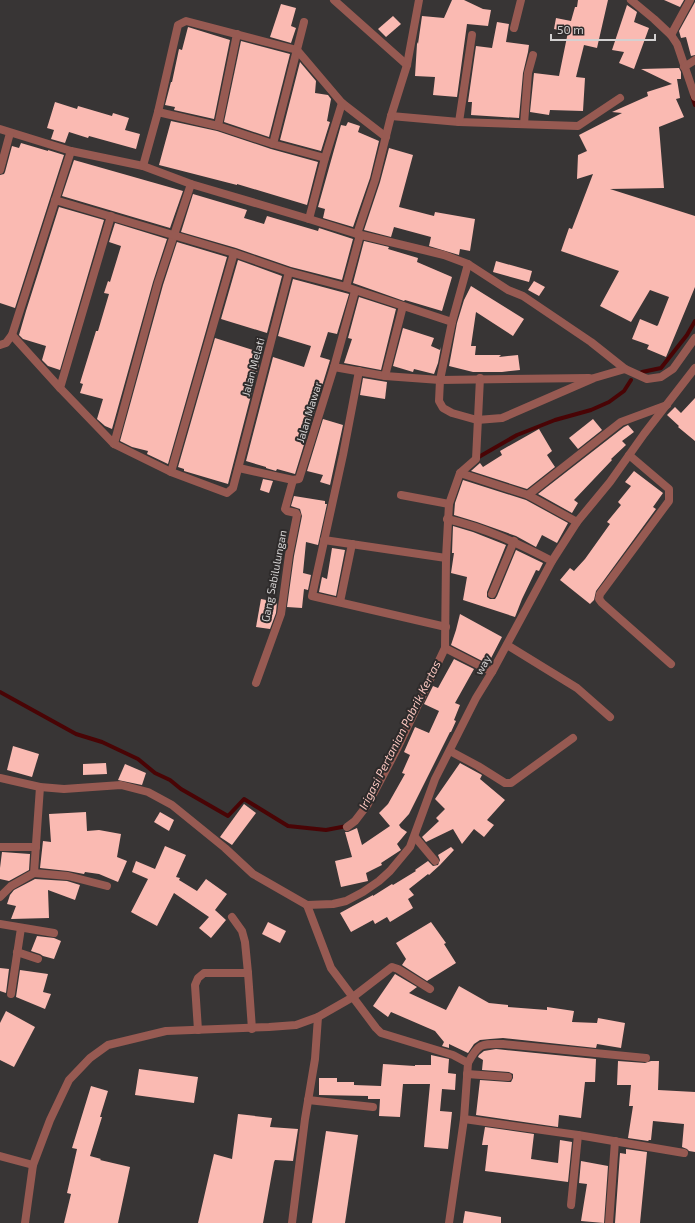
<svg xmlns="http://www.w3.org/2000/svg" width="695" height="1223" font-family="'Exo 2',sans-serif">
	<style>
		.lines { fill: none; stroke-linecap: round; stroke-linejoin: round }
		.stream { stroke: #490405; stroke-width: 4 }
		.building { fill: #fabab2 }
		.street { stroke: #975a52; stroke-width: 8 }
		.labels { text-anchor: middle; stroke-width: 4; stroke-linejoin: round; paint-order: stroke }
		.street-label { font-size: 11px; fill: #d3d1d1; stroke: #2e2b2b }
		.water-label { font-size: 12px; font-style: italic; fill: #fbc6bf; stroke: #2e2b2b }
	</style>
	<rect width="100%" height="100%" fill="#383535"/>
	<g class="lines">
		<g class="stream">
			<polyline points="692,96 695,105"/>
			<polyline points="642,372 661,368 687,335 695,321"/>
			<polyline points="477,458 517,435 555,420 591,410 609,402 624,391 631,380"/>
			<polyline points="0,692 76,734 102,742 138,759 155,773 170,780 181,789 228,816 244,799 288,826 326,830 347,826"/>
		</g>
	</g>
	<g class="building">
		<polygon points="452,0 464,0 483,9 491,10 488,26 467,24 457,97 433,95 435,77 415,76 417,44 417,42 418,44 422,16 444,18"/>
		<polygon points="578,0 608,0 597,48 584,45 576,77 585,78 583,111 550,110 549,115 530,112 534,73 559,76 568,32 554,29 556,18 571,21 575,7 577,7"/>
		<polygon points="664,0 684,0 680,7"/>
		<polygon points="695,2 695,55 691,56 686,37 681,38 679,31"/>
		<polygon points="281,4 296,8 291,26 296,28 291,43 270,37"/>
		<polygon points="627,5 637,12 634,22 649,28 634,69 619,63 624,52 612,50"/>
		<polygon points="393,16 401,24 386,37 378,29"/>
		<polygon points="497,22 509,24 506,42 529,45 528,52 523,73 519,118 471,115 472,102 468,102 476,46 492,48"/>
		<polygon points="188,27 230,40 214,119 174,110 175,107 165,105 171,82 172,82 179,49 182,50"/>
		<polygon points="241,41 290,54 269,137 224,122"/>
		<polygon points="300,62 316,81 315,93 328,95 331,99 327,121 330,122 321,151 280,140"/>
		<polygon points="679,68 681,72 681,79 677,79 680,98 676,99 684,117 659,127 664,188 610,189 695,216 695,287 666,357 647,349 649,345 632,339 640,319 657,326 658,325 669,297 650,290 631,322 600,306 619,271 561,251 569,228 572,229 593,174 577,179 578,155 587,151 579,135 622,113 612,112 648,96 647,92 672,84 641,69"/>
		<polygon points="55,102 77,109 78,106 112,116 113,113 129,118 125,130 140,134 136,149 89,136 88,138 69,132 65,143 51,139 54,130 47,128"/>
		<polygon points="171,121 217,131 271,149 318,162 307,205 237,184 237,185 159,165"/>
		<polygon points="348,122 360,126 358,132 379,141 370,178 353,227 323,218 325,209 318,207 341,125 346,126"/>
		<polygon points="21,143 48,151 48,150 64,155 15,308 0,303 0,175 4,174 5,172 12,146 19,148"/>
		<polygon points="389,148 413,155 399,207 434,216 435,212 475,219 470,251 460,249 459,255 429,246 431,237 394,227 391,237 364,230 380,182"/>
		<polygon points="74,160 183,191 170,228 62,196"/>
		<polygon points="193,194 247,210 244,218 264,224 267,216 318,231 319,228 353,239 342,280 291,267 236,248 181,232"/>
		<polygon points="59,207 104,220 60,370 48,366 42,360 46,346 23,339 19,335 26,311"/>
		<polygon points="115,223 167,239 153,282 112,429 105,426 97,419 103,399 80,393 83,384 80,383 96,331 98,331 109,294 104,293 108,281 110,282 121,246 109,242"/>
		<polygon points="364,241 389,247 388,249 418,258 417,262 452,277 442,311 405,300 404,301 353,283"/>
		<polygon points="177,242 227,257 168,464 147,454 148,451 132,447 120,441 163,285"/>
		<polygon points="238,260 282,276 267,333 221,319"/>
		<polygon points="496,261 532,271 529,282 493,272"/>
		<polygon points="293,279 349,294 337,334 328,332 320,357 330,360 295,474 277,469 276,471 266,468 266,467 246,461 273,357 304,367 311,346 278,336"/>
		<polygon points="534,281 545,287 539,296 528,290"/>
		<polygon points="471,286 524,319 513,336 476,312 471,346 476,346 475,355 501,355 499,357 518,355 520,370 502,372 473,372 449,366 457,323 464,300"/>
		<polygon points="359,297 396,309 381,370 344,363 352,339 348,338"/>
		<polygon points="403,328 434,338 431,346 440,350 441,347 438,363 434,374 414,369 413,372 393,366"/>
		<polygon points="215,338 262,353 228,484 184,471 184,469 178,467"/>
		<polygon points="363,378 387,382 385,399 360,395"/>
		<polygon points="695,398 695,441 678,427 679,426 667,415 675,407 681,413"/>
		<polygon points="323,419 343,425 330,485 320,482 323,475 307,471"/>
		<polygon points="593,419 602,430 578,449 569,438"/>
		<polygon points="628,425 634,432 622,441 626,445 611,459 612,460 574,500 578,503 572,513 538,494 624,427"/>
		<polygon points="539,429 552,451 547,455 555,467 527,489 471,471 480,463 483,467 502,455 500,451"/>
		<polygon points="634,471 663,493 653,507 656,509 596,591 594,600 590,604 560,580 570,568 574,571 585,559 610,524 607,522 621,505 618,502 631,486 625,482"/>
		<polygon points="263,479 273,481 269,493 260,490"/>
		<polygon points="463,480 526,500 568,523 557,543 542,535 536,547 516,536 477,522 454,515 455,503"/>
		<polygon points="294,496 325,501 325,504 327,504 318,545 306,542 303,573 311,575 308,590 304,589 302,608 287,607 294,556 302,516 300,509 291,506"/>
		<polygon points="453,526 473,532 506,545 487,592 487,597 490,599 495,599 497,596 516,550 543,563 539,571 536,570 522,599 515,617 463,600 467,577 451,573 454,553 452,553"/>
		<polygon points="332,548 345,550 336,596 319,592 322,577 327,579"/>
		<polygon points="261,599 277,602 276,613 270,629 256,627"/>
		<polygon points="460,614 502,637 488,664 451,645 456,630"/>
		<polygon points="454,659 474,669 455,703 460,705 454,720 456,721 451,732 450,732 409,814 399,825 401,828 407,832 397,844 401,850 381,863 382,865 366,873 368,881 341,887 335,861 352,857 345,832 348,832 357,828 362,845 390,826 379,813 388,804 405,774 402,773 410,755 404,752 415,727 429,733 439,711 424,704 433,686 438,688"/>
		<polygon points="13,746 39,754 32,777 7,770"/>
		<polygon points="106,763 107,774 83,775 83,764"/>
		<polygon points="460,763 482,775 480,779 505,800 487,820 494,825 484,837 474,829 462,844 453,829 426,842 422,837 439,821 436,818 445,809 435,799"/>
		<polygon points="125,764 146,773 142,785 118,780"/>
		<polygon points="244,804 256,813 232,845 220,837"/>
		<polygon points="86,812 87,831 99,830 121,834 117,857 127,861 118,882 99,874 85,872 84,874 68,871 40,868 43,841 51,842 49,814"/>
		<polygon points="160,812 174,820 169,831 154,822"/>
		<polygon points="165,846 186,855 176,877 180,878 179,880 197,891 206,879 227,894 215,910 226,920 211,938 199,928 209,917 174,893 157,926 131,912 148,879 132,872 136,861 155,869"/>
		<polygon points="451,847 454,850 440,865 429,875 428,874 409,889 414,895 408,899 413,908 390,922 387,917 375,924 373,920 351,932 340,913 373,895 373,896 392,884 393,885 416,871 415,870 428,861 433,866 438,865 440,860 438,855"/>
		<polygon points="2,852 30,854 29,870 9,881 0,879 0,868"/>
		<polygon points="35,879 67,881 80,885 75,900 48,890 49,918 11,919 16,906 7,904 10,895 14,890"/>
		<polygon points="268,922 286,931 280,943 262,934"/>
		<polygon points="431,922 446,943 444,944 456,963 427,981 402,965 406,959 396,943"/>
		<polygon points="37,936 54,938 61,941 54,959 43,956 40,954 31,951"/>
		<polygon points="0,968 9,969 6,993 0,991"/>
		<polygon points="20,970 48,974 43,992 51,994 45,1009 16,997"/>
		<polygon points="395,974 417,987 409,993 446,1010 459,986 489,1003 508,1005 508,1007 547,1010 547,1007 574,1011 572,1022 597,1023 598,1018 625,1023 621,1048 597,1044 596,1048 503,1038 490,1039 480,1040 474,1044 468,1053 449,1044 449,1048 442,1046 444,1042 435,1031 391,1012 388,1017 373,1006"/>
		<polygon points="6,1011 35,1027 14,1067 0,1060 0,1023"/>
		<polygon points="496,1049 596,1059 595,1082 585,1082 581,1118 559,1115 558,1127 476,1115 480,1080 508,1082 511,1082 513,1078 513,1074 509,1072 482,1070 483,1060 478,1057 479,1055 484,1051"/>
		<polygon points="431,1055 449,1059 448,1073 456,1074 455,1090 442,1089 440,1111 452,1112 448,1149 424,1147 430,1084 403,1084 400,1117 379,1116 380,1099 368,1099 368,1096 319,1095 319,1078 337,1078 337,1082 354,1082 354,1085 381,1086 383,1064 415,1066 415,1065 431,1065"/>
		<polygon points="618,1061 645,1063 651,1061 659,1061 658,1090 695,1092 695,1152 689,1151 687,1149 682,1147 684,1124 653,1121 651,1140 649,1140 648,1141 628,1138 633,1106 629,1106 631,1085 617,1085"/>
		<polygon points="139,1069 198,1077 194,1103 135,1095"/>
		<polygon points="91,1086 108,1091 100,1117 102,1117 90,1156 101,1159 100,1160 130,1167 118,1223 64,1223 71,1194 67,1193 77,1149 72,1148"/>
		<polygon points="238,1114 272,1118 270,1127 298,1129 293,1161 275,1160 274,1162 263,1223 198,1223 214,1154 232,1159"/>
		<polygon points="485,1127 534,1134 531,1159 558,1163 560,1140 572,1142 568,1182 485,1171 488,1145 482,1145"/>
		<polygon points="326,1131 358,1135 345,1223 312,1223"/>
		<polygon points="626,1149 647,1152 640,1223 615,1223 620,1153 626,1154"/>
		<polygon points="581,1161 608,1166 604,1223 581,1221 587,1184 579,1183"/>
		<polygon points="465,1211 501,1217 501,1223 463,1223"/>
	</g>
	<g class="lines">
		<g class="street">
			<polyline points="334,0 407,65"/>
			<polyline points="631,0 654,19 671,35 677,44 695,97"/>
			<polyline points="304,22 273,144 325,158"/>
			<polyline points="514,28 521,0"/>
			<polyline points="237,34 218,126 273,144"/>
			<polyline points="671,35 690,0"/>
			<polyline points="684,67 695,60"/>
			<polyline points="158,112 218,126"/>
			<polyline points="391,116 459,122 578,126 620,98"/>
			<polyline points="459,122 472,35"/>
			<polyline points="524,124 528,73 533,55"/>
			<polyline points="0,129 71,151 143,166 191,184 309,219 357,234 444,255 468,264 508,290 523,296 591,342 625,369 647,379 661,377 673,369 695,338"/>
			<polyline points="143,166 158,112 178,25 186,21 297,50 342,103 386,137"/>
			<polyline points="0,170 10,133"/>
			<polyline points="191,184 158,283 114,444 171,472 227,493 233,488 289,272"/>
			<polyline points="55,200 234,253 289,272 346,287 452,322"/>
			<polyline points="111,216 60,388 114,444"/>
			<polyline points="309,219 325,158 342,103"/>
			<polyline points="357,234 375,180 391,116 407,65 419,0"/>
			<polyline points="468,264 452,322 440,380 439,401 443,408 452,413 477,420 502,418 594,378 625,369"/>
			<polyline points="346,287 360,235"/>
			<polyline points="12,335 60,388"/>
			<polyline points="0,345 6,343 12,335 71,151"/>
			<polyline points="334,367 385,376 440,380 589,378"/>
			<polyline points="359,371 343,455 312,596 446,627"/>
			<polyline points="385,376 403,306"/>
			<polyline points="629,455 669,489 669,501 600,594 599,599 602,603 671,664"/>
			<polyline points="239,468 293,480 299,479 334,367 355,291"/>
			<polyline points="171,472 234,253"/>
			<polyline points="460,473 528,495 577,522"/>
			<polyline points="401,495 449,504"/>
			<polyline points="528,495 621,422 667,405"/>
			<path d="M447,519C486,528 517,543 552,561"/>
			<polyline points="324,540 446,558"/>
			<polyline points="492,594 514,541"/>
			<polyline points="340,602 352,544"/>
			<polyline points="507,645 577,688 610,717"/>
			<polyline points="445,648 492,672"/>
			<polyline points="256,683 281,614 289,555 297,515 296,513 287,511 285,509 293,480"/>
			<polyline points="450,751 478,766 505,783 511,783 573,738"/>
			<polyline points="0,778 40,787 64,789 121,785 148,792 172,805 225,848 253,874 307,905 331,968 376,1028 381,1033 453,1055 468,1063 464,1119 449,1223"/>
			<polyline points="347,827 355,821 368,804 397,749 445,648 446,558 449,504 460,473 476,459 480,378"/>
			<polyline points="415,837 435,861"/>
			<polyline points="0,847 36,847"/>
			<polyline points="34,873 68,876 107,886"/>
			<polyline points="0,897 11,886 34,873 40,787"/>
			<polyline points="307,905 333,904 346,901 363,892 379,881 390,871 410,847 435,779 476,698 492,672 552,561 577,522 610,482 644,434 695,368"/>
			<polyline points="232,917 242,931 245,942 248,973"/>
			<polyline points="0,924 54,933"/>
			<polyline points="17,952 38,959"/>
			<polyline points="11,994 21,928"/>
			<polyline points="198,1030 195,985 198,978 204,973 248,973 252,1029"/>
			<path d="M468,1063C479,1042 482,1044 503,1044L646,1058"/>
			<polyline points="467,1074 508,1077"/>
			<polyline points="308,1100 373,1107"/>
			<polyline points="464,1119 578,1135 684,1153"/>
			<polyline points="0,1156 33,1165"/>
			<polyline points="571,1205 578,1135"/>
			<polyline points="25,1223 33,1165 50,1120 69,1080 90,1058 108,1045 166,1031 269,1027 296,1025 318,1017"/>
			<polyline points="292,1223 305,1119 315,1059 318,1017 353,997 392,967 398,969 430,989"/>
			<polyline points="609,1223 615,1141"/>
		</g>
	</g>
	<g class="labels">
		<g class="street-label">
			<text transform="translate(253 367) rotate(-75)" y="4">Jalan Melati</text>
			<text transform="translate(309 412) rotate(-73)" y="4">Jalan Mawar</text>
			<text transform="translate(274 576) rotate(-79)" y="4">Gang Sabilulungan</text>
			<text transform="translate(483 665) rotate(-60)" y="4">way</text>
		</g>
		<g class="water-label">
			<text transform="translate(400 735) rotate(-63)" y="4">Irigasi Pertanian Pabrik Kertas</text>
		</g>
	</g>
	<path d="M551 34v6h104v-6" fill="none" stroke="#d3d1d1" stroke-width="2"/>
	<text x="557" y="34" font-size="12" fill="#d3d1d1" stroke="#2e2b2b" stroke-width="3" paint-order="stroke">50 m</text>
</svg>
